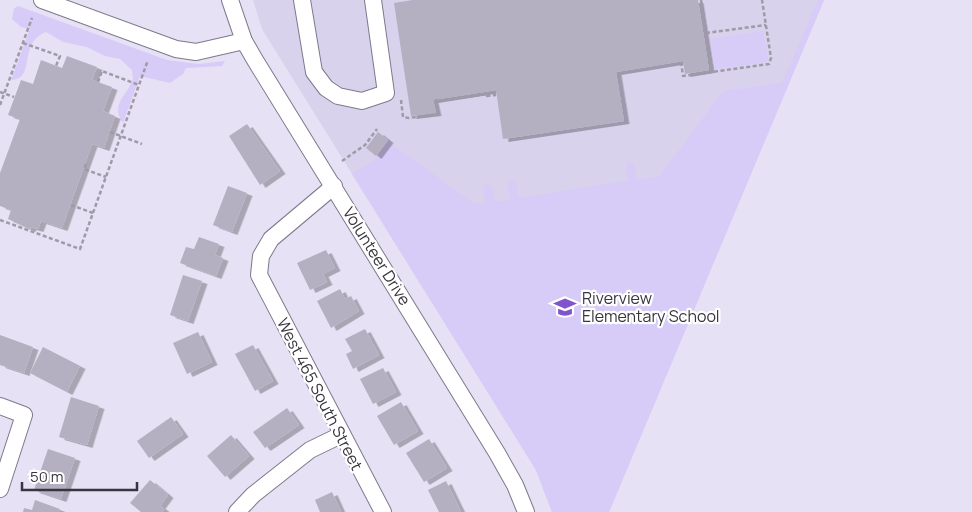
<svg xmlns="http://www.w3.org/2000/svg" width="972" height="512" font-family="Manrope,sans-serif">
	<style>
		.built { fill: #d8d2ec }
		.green { fill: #d7cbf8 }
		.building { fill: #b4b0c2; filter: url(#shadow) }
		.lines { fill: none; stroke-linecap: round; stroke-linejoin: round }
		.minor-casing { stroke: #7e798b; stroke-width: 18 }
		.path { stroke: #9e9aa8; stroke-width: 2.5; stroke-dasharray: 4 2.5; stroke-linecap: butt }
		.minor { stroke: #fff; stroke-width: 16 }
		.labels { text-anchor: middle; stroke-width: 4.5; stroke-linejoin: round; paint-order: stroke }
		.street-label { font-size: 16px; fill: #37353d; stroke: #fff }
		.poi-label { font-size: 16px; fill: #37353d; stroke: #fff; text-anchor: start }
	</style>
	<defs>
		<filter id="shadow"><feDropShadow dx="5.5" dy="3" stdDeviation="0" flood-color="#0004"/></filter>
	</defs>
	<rect width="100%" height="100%" fill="#e6e1f4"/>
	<polygon class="built" points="253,0 824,0 609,512 552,512 536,470 262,29"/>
	<g class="green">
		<polygon points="818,0 824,0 609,512 552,512 536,470 352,174 375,160 387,141 475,204 485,203 484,187 487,184 491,186 495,202 510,199 508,183 511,180 516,182 518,198 628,181 626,165 630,162 634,164 637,180 659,177 723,91 782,83"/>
		<path d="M18,6L167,60L199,64L225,61L222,66L186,68L183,74L170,83L140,76L123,123C110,104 127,96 133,79L132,70L120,59L105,56L87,47L63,42L46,32C17,43 37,79 11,80L30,29L21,27L12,19L14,9Z"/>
		<polygon points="763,31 768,60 766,62 715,69 710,39"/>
	</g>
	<g class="building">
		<polygon points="413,0 698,0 709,70 685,74 683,61 616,72 624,121 503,139 496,90 433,100 436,113 411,116 394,3"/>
		<polygon points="67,56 97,67 92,80 112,87 103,111 115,116 104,148 92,144 62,228 41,221 38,229 31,227 30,229 8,219 11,210 0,206 0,173 20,119 8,115 21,80 33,84 41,60 62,68"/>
		<polygon points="247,124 280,171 260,185 229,136"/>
		<polygon points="378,132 388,140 376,156 366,148"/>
		<polygon points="228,186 247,193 232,232 213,225"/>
		<polygon points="199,237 219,244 215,255 223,258 216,276 180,263 186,247 194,249"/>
		<polygon points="326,250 335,268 323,274 327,282 310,290 297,263"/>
		<polygon points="183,275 202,281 188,321 170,315"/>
		<polygon points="340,289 345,299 351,296 359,311 331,328 317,301"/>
		<polygon points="365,329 379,355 353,369 346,354 352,351 345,339"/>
		<polygon points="198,332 212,362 187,374 173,343"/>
		<polygon points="0,335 33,347 24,373 0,365"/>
		<polygon points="253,345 273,381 255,391 235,354"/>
		<polygon points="43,347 80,366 67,392 30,373"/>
		<polygon points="383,368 396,392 373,404 360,379"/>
		<polygon points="71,397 99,406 87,445 59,437"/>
		<polygon points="401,402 418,431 394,445 377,416"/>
		<polygon points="287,408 299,425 265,448 253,432"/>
		<polygon points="171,417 183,434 149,458 137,441"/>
		<polygon points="231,435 249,456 225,477 207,456"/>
		<polygon points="429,439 447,468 424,482 406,453"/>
		<polygon points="48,449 75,458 61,499 34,490"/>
		<polygon points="150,480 168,495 160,506 164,509 162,512 141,512 130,503"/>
		<polygon points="446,481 461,512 439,512 428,490"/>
		<polygon points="332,492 341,512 320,512 315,500"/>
		<polygon points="35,500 60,509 58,512 23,512 24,508 32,510"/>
	</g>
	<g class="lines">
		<g class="minor-casing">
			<g id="minor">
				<polyline points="42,0 176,49 196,52 244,41"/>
				<polyline points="230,0 244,41 255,60 497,453 515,485 526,512"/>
				<polyline points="302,0 314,72 326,88 338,96 362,101 386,93 373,0"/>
				<polyline points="334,186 271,239 261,256 259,275 383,512"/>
				<polyline points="0,406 24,415 0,489"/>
				<polyline points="237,512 253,495 310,450 341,435"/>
			</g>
		</g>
		<g class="path">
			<polyline points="701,0 713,72"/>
			<polyline points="706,33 766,25"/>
			<polyline points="23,43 60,56 56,66"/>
			<polyline points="681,62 683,76 769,64 771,58 762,0"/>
			<polyline points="98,82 102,71 139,85"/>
			<polyline points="0,92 14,97"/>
			<polyline points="401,100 403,117 409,118 438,114 436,99"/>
			<polyline points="437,101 487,94 487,96 496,95"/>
			<polyline points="0,105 32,18"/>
			<polyline points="110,132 142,144"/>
			<polyline points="342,161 365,145 377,129"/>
			<polyline points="86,164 84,169 106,177"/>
			<polyline points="71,205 93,213"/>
			<polyline points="0,220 80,249 148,60"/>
		</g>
		<use href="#minor" class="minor"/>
	</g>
	<defs>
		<g id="school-bare" transform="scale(1.725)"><path d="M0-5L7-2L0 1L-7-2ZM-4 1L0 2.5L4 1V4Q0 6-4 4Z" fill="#8054cd" stroke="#fff" stroke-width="2.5" paint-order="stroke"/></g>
	</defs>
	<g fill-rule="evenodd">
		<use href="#school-bare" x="565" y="307"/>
	</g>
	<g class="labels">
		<g class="street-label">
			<text transform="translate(377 256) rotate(58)" y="6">Volunteer Drive</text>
			<text transform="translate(320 394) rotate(63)" y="6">West 465 South Street</text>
		</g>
		<g class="poi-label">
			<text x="582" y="304">Riverview<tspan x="582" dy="18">Elementary School</tspan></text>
		</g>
	</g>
	<path d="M22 482v8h115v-8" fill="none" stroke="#37353d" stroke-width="2.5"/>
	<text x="30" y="482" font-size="15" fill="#37353d" stroke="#ffffff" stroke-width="4" paint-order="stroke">50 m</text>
</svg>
